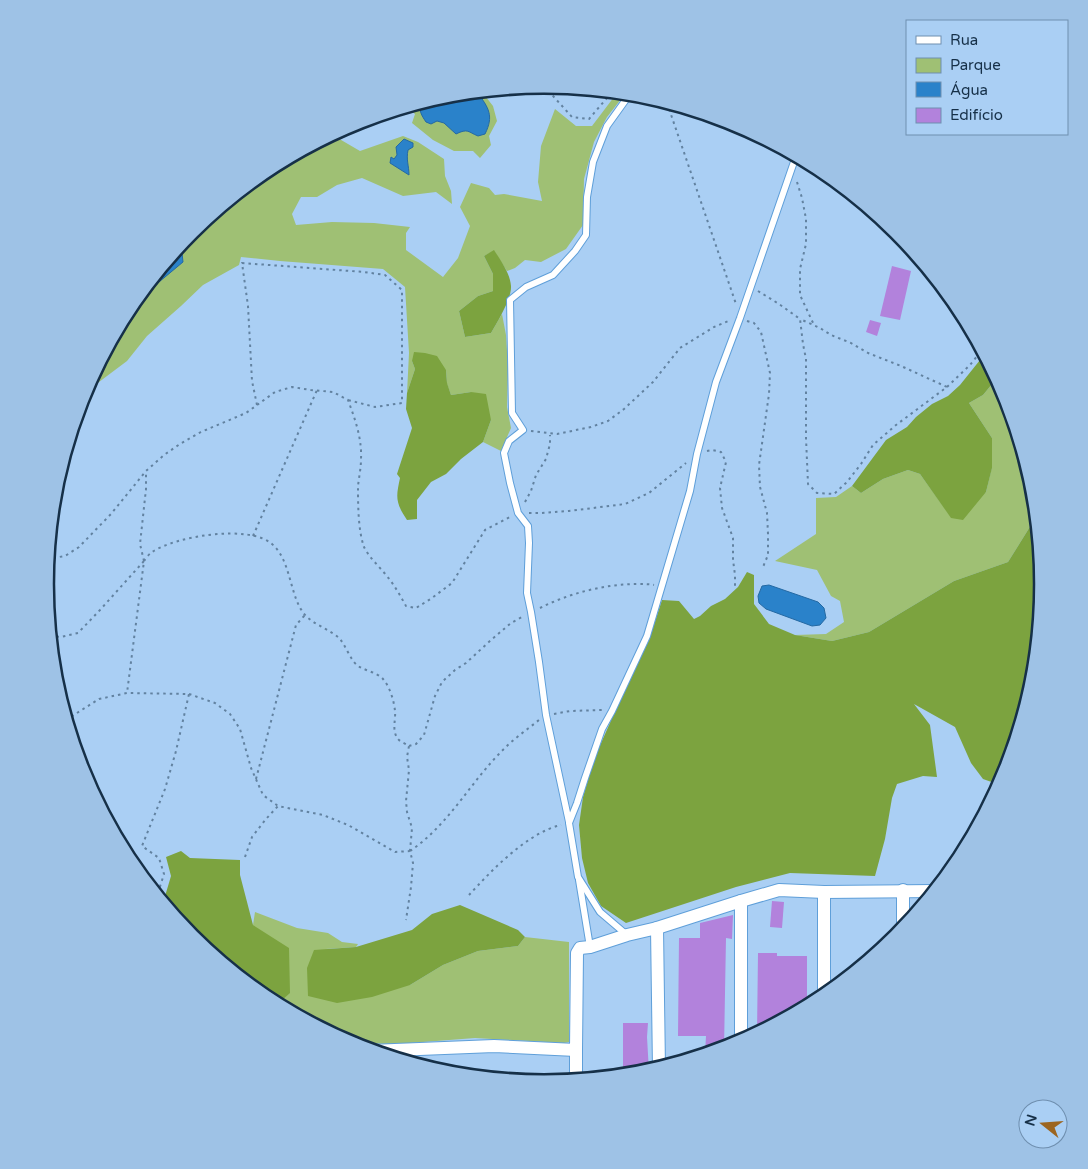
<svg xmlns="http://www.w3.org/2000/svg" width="1088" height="1169" font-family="'Varela Round',sans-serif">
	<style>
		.green { fill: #9fc074 }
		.forest { fill: #7ca33f }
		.water { fill: #2a82ca; stroke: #2469a3 }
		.building { fill: #b282dc }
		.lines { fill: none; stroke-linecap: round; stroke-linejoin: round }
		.lane-casing { stroke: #5f9fd9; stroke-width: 8 }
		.street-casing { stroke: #5f9fd9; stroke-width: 14 }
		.path { stroke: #6282a0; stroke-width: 2; stroke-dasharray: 2.5 4; stroke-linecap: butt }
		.lane { stroke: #fff; stroke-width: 6 }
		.street { stroke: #fff; stroke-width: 12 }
		.rim { fill: none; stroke: #163048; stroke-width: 2.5 }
	</style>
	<rect width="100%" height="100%" fill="#aacff4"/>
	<g class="green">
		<polygon points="482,92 493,106 497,121 489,136 491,145 480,158 473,151 454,151 433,140 412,123 415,114 406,107 447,95"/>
		<polygon points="617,93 625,94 607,117 594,142 584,179 583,225 566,249 541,262 525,260 515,268 507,271 494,251 484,256 493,274 493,291 478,296 459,311 465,337 491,333 502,314 506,335 508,367 507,407 511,428 501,451 483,442 491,420 471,392 451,395 447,384 446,370 412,361 415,369 407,393 409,353 405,287 383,269 280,261 241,257 239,265 203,285 181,306 147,336 127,361 83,394 129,307 191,231 267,169 321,141 336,137 360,151 403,136 418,142 444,159 445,176 451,191 452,204 436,192 403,196 362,178 337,185 317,197 301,197 292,214 296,225 332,222 374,223 410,227 406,233 406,250 443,277 458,258 470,226 460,207 471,183 489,188 495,195 504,194 542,201 538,182 541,146 555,109 576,126 592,126"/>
		<polygon points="997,378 1005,394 1033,487 1036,517 1008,562 954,581 869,632 832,641 795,635 826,634 844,622 840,601 831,596 817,570 775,561 816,534 816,498 836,497 852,486 861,493 883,479 908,470 920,474 951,517 986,492 992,467 992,438 969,403 983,395"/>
		<polygon points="255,912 297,928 328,933 342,942 358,944 356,947 326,949 410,985 443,965 478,951 518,946 525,937 569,942 569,1042 564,1043 475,1038 397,1044 349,1043 266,998 281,1001 253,925"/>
	</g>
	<g class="forest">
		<path d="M494,250C501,261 510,273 511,286C512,298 497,323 491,333L465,337L459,311L478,296L493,291V274L484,256Z"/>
		<path d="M414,352L425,353L437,356L446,370L447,383L451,395L471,392L486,394L491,420L483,442L461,459L446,474L431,482L417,500V519L407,520C395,502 396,497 400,478L397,474L412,428L406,409L407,393L415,369L412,361Z"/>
		<polygon points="984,355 997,378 983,395 969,403 992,438 992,468 986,492 963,520 951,518 920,474 908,470 883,479 861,493 852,486 886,440 907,427 916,417 932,404 948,396 960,385"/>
		<polygon points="1036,517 1043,584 1033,682 1005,776 1000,785 983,779 971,763 955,727 914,704 930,725 937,777 923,776 897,784 892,798 885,839 875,876 790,873 736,887 626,923 601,906 588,883 582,858 579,825 583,797 594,759 621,698 649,640 662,600 679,601 694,619 700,616 711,606 725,599 738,587 747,572 754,575 754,604 769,624 795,635 832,641 869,632 954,581 1008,562"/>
		<polygon points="181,851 190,858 240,860 240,875 253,925 289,948 290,993 281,1001 266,998 191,937 163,903 171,876 166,857"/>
		<polygon points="460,905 518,930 525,937 518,946 478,951 443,965 410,985 372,997 337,1003 308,996 307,968 314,950 356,947 412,930 432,914"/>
	</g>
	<g class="water">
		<path d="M477,92C489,108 494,116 485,134L478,136C468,132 468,128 456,134L444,123L437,121L431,124L426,122C422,116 418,110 421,103L447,95Z"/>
		<path d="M404,139L413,143V147L408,150C406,160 409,166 409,175L390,163L391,157L394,159L397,155L396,147Z"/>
		<polygon points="181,244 183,262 141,297 131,308 128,309"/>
		<polygon points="769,585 818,602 824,608 826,618 820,625 812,626 766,609 759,603 758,596 762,586"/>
	</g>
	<g class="building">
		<polygon points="892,266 911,271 900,320 880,316"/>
		<polygon points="870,320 881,323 877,336 866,332"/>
		<polygon points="772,901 784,902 782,928 770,927"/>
		<polygon points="733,915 732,939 726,938 724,1049 705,1054 706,1036 678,1036 679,938 700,938 700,923"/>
		<polygon points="758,953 777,953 777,956 807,956 807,1007 757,1034"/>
		<polygon points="623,1023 648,1023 647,1037 649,1072 623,1072"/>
	</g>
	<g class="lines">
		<g class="lane-casing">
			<g id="lane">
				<polyline points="569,822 546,715 539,662 531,612 527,593 529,543 528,526 518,513 510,483 504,453 509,441 523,430 512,413 510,300 526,287 553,275 575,251 586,235 587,197 593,162 607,126 630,94"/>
				<polyline points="579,880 590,947"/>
				<polyline points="627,935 600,912 578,877 569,823 577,803 585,778 602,729 612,711 647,636 690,491 697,454 716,382 740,318 796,156"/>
			</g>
		</g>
		<g class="street-casing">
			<g id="street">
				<polyline points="903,890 903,930"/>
				<polyline points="824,997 824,892"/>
				<polyline points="741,1042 741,901"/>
				<polyline points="576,1050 576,1080"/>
				<polyline points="370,1051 494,1046 576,1050 577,953 580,948 590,947 627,935 657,928"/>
				<polyline points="659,1069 657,928 741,901 779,890 824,892 935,891"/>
			</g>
		</g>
		<g class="path">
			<polyline points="544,86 572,117 589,119 612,92"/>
			<polyline points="667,103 736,304"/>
			<polyline points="797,182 802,198 806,219 806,244 800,269 800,295 814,325"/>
			<polyline points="758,291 779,304 800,319 803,344 806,359 806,438 808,484 817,493 834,494 847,482 861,464 873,445 896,425 947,387 901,366 868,353 851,343 831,335 820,328 800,319"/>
			<polyline points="747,321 754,323 761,332 770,373 769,394 759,465 760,487 767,513 768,534 768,555 763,567"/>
			<polyline points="947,387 970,365 982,350"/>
			<polyline points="257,405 252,381 248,306 242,263 364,272 385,275 402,290 402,403 375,407 348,400"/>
			<polyline points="531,431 557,434 591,427 608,421 624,409 653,382 680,348 714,327 731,320"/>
			<polyline points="707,451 712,450 721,452 726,462 720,488 722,508 733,538 733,560 735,575 735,587"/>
			<polyline points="525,502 531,491 536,475 546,459 550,444 550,435"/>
			<polyline points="529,513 541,513 569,511 625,504 649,493 686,463"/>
			<polyline points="253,536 317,390"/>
			<polyline points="47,559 65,556 79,547 111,514 146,471"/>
			<path d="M144,561L140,544L146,489V471L164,455L180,444L201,432L246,413L275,392L292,387L311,390L333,392L348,400C355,419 362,438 361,459C361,468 359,477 358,486C358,504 358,530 364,547C370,559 382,569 390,580C396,588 401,597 406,606L416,608L432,598L452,583L485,530L510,517"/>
			<path d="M144,561C146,558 149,554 152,552C176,536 249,524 272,544C292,561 289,598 306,616C315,625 328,629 338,637C345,643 350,660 357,665C362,670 377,672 383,679C390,687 394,701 395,711C396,720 391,732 399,740C401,742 406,744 409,746L407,757L409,770L406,801L407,812L412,828L410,851"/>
			<path d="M540,608C570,593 605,584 638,584C644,584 649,584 654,585"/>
			<polyline points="50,636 61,637 78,633 100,610 144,561 127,693"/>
			<polyline points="189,694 215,703 230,714 240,729 251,768 263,795 278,806"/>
			<polyline points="554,714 570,711 602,710"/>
			<polyline points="66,720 99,699 127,693 189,694 176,751 165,789 142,846 159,858 164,874 157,896"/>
			<polyline points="409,746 416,744 424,735 435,696 442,682 455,670 466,663 491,640 511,623 522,617"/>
			<polyline points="256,779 296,625 305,615"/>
			<path d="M410,851C450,824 472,779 506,747C516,737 528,729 539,720"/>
			<polyline points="245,857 252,837 266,819 278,806 323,815 348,825 395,852 410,851 413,863 411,887 406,920"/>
			<path d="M469,895C492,870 527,833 561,825"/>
		</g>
		<use href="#lane" class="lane"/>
		<use href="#street" class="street"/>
	</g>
	<path d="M0 0H1088V1169H0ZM54 584a490 490 0 1 1 980 0a490 490 0 1 1-980 0Z" fill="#9ec2e6" fill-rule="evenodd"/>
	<path class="rim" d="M54 584a490 490 0 1 1 980 0a490 490 0 1 1-980 0Z"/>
	<rect x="906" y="20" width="162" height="115" fill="#aacff4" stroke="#6f8faf"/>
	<rect x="916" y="36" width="25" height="8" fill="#ffffff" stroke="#6f8faf"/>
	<text x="950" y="45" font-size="15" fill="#163048">Rua</text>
	<rect x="916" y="58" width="25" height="15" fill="#9fc074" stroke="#6f8faf"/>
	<text x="950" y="70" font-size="15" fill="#163048">Parque</text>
	<rect x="916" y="82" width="25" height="15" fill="#2a82ca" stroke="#6f8faf"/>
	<text x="950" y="95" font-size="15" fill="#163048">Água</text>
	<rect x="916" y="108" width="25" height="15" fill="#b282dc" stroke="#6f8faf"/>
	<text x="950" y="120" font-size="15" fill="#163048">Edifício</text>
	<g transform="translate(1043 1124) rotate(287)"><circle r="24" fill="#aacff4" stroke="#6f8faf"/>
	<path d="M0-4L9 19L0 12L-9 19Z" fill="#9c6520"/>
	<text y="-8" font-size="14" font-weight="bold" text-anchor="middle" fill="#163048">N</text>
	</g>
</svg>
